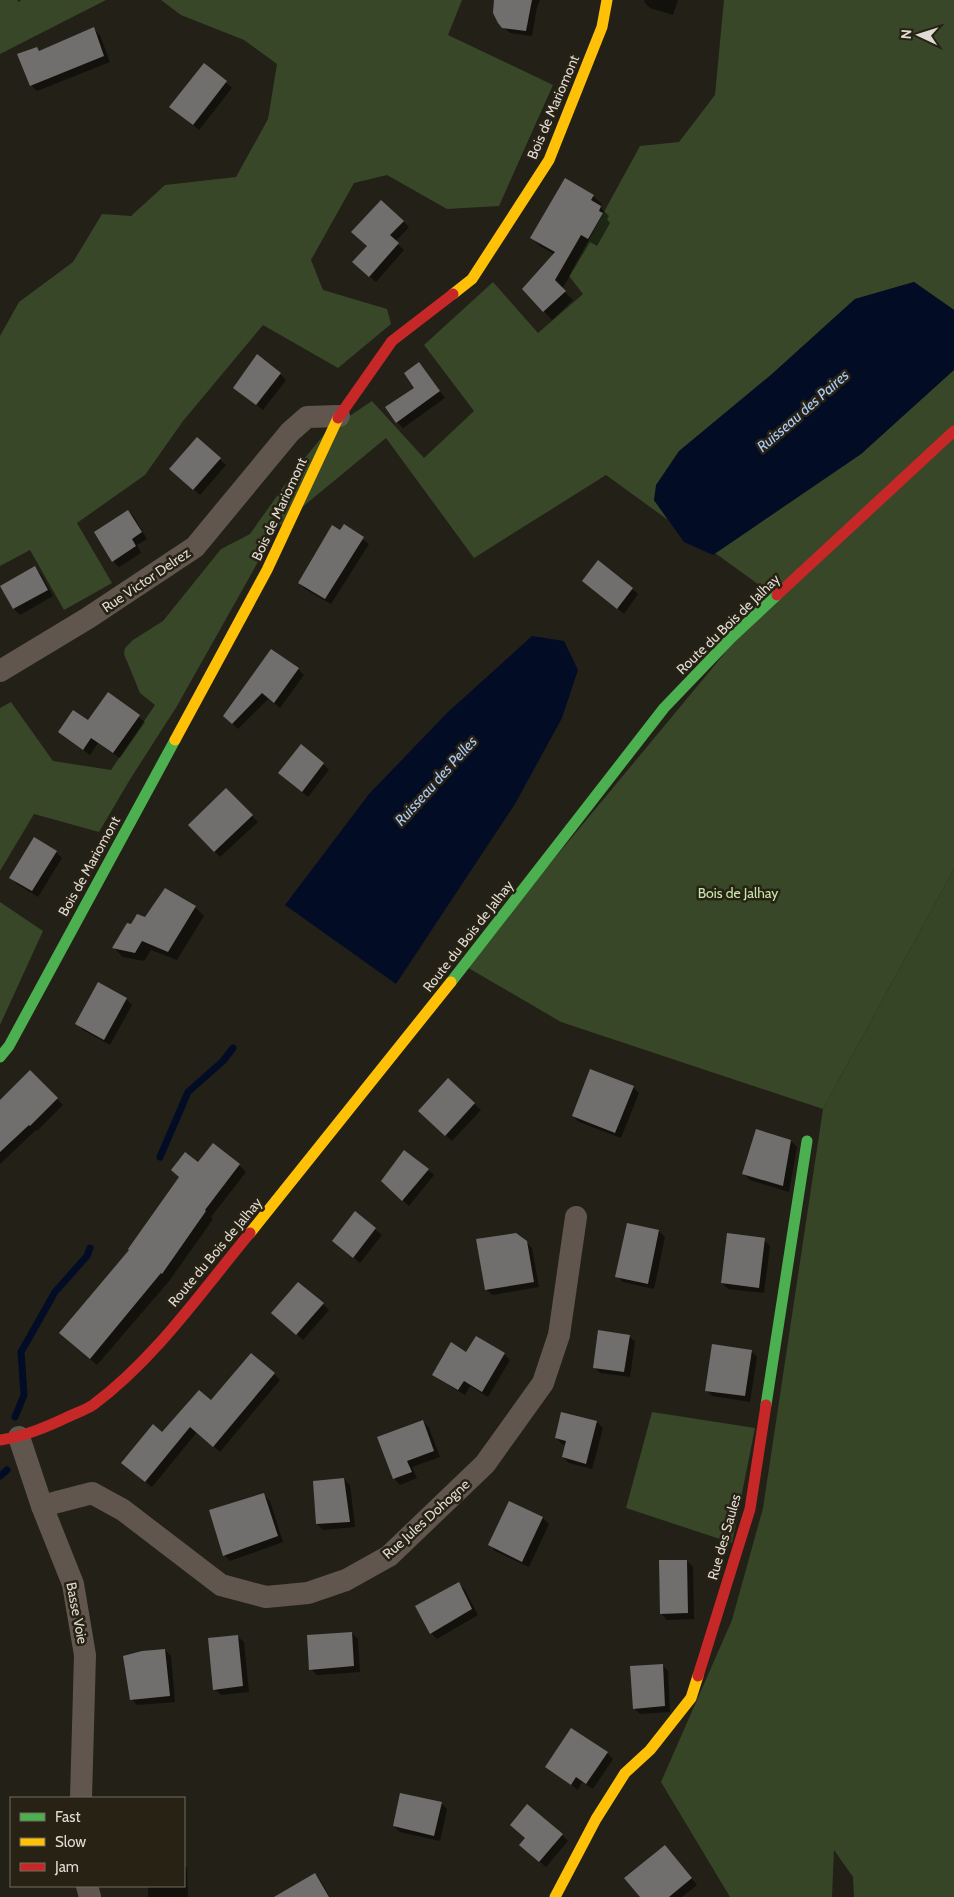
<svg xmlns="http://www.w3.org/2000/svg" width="954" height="1897" font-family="Cabin,sans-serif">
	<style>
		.green { fill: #354525 }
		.forest { fill: #374727 }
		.water { fill: #030c25 }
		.shadow { fill: #0007 }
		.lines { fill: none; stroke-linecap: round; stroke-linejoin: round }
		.stream { stroke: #030c25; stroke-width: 7 }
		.building { fill: #716f6e }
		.street { stroke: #60564e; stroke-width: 22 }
		.fast { stroke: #4caf50; stroke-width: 11 }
		.slow { stroke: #ffc107; stroke-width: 11 }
		.jam { stroke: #c62828; stroke-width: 11 }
		.labels { text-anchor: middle; stroke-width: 5; stroke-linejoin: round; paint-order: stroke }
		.street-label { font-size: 14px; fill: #dfdbd3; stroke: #272214 }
		.park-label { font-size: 14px; fill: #c5e8a8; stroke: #272214 }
		.water-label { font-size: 15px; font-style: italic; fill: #abc9f8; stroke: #272214 }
	</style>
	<rect width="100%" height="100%" fill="#232018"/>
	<polygon class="green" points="954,869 954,1897 854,1897 853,1877 834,1850 832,1897 730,1897 661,1782 732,1620 763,1508 823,1109"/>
	<g class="forest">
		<polygon points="0,0 17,0 19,2 21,0 106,0 0,54"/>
		<polygon points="161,0 462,0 448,35 553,85 499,206 447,209 387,175 354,183 311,260 323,290 387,309 391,324 338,368 263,325 183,421 145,475 77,523 112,583 64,610 30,550 0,566 0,336 19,302 73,262 102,214 131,216 165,185 236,177 268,119 277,64 244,40 181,15"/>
		<polygon points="724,0 954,0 954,310 914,282 855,299 772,374 654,500 668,520 606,475 474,558 386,438 277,528 177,706 129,781 99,832 34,814 0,871 0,708 11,702 53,761 111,770 155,705 140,693 124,654 125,648 133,640 163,621 221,549 250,534 299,465 327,431 372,401 424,458 474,411 424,345 493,282 538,333 583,294 569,276 640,146 679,142 715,95"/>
		<polygon points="954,369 954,869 823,1109 561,1022 465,966 773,595 715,553 861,454"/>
		<polygon points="0,902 43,931 0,1025"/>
		<polygon points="652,1412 755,1428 732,1543 626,1508"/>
	</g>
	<g class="water">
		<polygon points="914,282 954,310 954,370 861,454 713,555 684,542 654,500 656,485 679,451 772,374 855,299"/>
		<polygon points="532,636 564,641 578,670 562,718 515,804 396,984 285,905 369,794 448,712"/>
	</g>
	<g class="shadow">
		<polygon points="495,0 540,0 537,7 532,36 510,33 499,23"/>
		<polygon points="645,0 678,0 673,15 650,8 644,2"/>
		<polygon points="94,29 100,35 110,62 37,91 31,85 37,48 40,52"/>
		<polygon points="204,64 232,88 199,130 171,107"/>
		<polygon points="593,196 602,204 600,207 609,216 607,219 610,223 597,246 590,242 562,289 573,300 552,320 524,289 554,254 540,246 532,238"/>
		<polygon points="381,201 409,227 395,242 404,250 376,282 360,268"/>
		<polygon points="419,363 445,398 403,428 397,422 416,388"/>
		<polygon points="280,374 286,380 263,410 234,387"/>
		<polygon points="197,439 226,465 200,495 177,475"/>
		<polygon points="128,511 134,517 147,539 137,545 141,553 119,567 113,561"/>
		<polygon points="344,526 369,544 331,604 305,589 299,583"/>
		<polygon points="35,568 41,574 53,596 20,615 14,609 2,586"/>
		<polygon points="583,581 632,589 638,594 624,614"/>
		<polygon points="298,669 304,675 280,708 269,698 238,729 225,716"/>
		<polygon points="108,694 145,722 120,758 98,743 90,755 59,731 88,722"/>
		<polygon points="323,764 329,770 308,797 279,773"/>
		<polygon points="226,790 258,822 220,857 189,825"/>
		<polygon points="56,852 62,858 38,897 17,884 11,878"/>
		<polygon points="195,907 204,916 177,960 151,950 144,961 123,957 114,948 132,926 145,918"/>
		<polygon points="126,999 132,1005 110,1045 83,1030 77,1024"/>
		<polygon points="30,1072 63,1105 37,1131 36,1130 0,1164 0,1104"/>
		<polygon points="448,1080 481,1110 452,1141 425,1117"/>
		<polygon points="633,1087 639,1093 621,1138 579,1122 573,1116"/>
		<polygon points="791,1141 797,1147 789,1192 750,1180 744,1174"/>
		<polygon points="404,1152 434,1175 409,1206 388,1187"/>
		<polygon points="198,1164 239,1165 246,1172 211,1217 213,1219 170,1280 97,1365 68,1340 130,1250"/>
		<polygon points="355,1213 382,1235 360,1263 340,1246"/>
		<polygon points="659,1231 665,1237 654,1289 623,1282 617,1276"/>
		<polygon points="764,1240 770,1246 764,1293 728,1289 722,1283"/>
		<polygon points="526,1242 532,1248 539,1287 492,1295 486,1289"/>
		<polygon points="323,1304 329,1310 303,1340 279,1319"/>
		<polygon points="629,1336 635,1342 630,1377 600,1373 594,1367"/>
		<polygon points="751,1351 757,1357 750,1402 712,1396 706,1390"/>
		<polygon points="467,1353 504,1354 510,1360 488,1397 470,1386 465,1395 440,1380 434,1374"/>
		<polygon points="274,1374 280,1380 220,1452 197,1432 152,1487 129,1469 163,1434 211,1402"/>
		<polygon points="423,1421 429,1428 440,1457 412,1467 417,1478 400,1485 394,1478 379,1438"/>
		<polygon points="597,1422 603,1428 592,1469 569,1463 563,1457 566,1445 562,1444 556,1438"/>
		<polygon points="344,1479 350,1485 355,1527 323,1530 317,1524"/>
		<polygon points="264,1495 270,1501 283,1542 230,1561 224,1555"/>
		<polygon points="509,1502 543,1518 549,1524 529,1567 495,1551 489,1544"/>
		<polygon points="687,1561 693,1567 694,1619 667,1620 661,1613"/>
		<polygon points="459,1584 465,1590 478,1615 437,1639 431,1633"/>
		<polygon points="352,1633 358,1639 360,1672 317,1675 311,1669"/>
		<polygon points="237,1636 244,1642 249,1692 221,1695 215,1689"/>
		<polygon points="165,1650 171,1656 175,1702 137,1705 131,1699"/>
		<polygon points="662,1665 668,1671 670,1712 640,1714 634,1708"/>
		<polygon points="607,1753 613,1759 593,1789 582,1782 578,1790 547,1767"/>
		<polygon points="441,1803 447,1809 440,1841 400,1832 394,1826"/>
		<polygon points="562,1835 568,1841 546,1867 527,1851"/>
		<polygon points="671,1852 697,1885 682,1897 641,1897"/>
		<polygon points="184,1864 187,1868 188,1897 148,1897 148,1886 184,1886"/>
		<polygon points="314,1874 320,1880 330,1897 277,1897"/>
	</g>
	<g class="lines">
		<g class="stream">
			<polyline points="160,1157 188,1092 223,1061 233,1048"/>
			<polyline points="15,1417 24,1395 21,1352 55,1292 87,1256 90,1248"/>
			<polyline points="0,1476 7,1470"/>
		</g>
	</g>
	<g class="building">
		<polygon points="494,0 532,0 526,31 502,28 498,23 493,13"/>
		<polygon points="94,27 104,56 30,86 17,54 37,47 39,51"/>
		<polygon points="204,63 227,81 193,125 169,107"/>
		<polygon points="565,178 594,195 591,200 601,206 599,211 603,213 588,239 581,235 555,280 566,291 543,312 522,289 555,252 530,238"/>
		<polygon points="381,200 404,221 390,235 399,243 369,277 352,262 367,246 351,232"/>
		<polygon points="257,354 281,373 256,405 233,388"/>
		<polygon points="419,362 440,391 396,423 385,407 414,388 404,373"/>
		<polygon points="197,437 221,458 193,490 169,469"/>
		<polygon points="128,510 142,532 132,539 136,546 112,562 94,532"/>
		<polygon points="344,524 364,537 325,599 298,583 332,525 340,530"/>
		<polygon points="598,560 633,588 617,609 582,581"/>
		<polygon points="35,566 48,590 13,609 0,586"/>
		<polygon points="271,649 299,668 274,703 262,693 232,724 223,716"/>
		<polygon points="108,692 140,715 113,753 91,738 83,750 58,732 73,710 88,720"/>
		<polygon points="301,744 324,763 302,792 278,773"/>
		<polygon points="226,788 253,815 214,852 188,825"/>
		<polygon points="34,837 57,851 32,891 9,878"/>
		<polygon points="165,888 196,906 168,952 142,941 135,953 112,948 127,923 131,924 137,914 145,917"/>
		<polygon points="98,982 127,998 104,1040 75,1024"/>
		<polygon points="590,1069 634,1086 615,1133 572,1116"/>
		<polygon points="30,1070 58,1098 30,1126 29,1125 0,1152 0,1100"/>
		<polygon points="448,1078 475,1103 445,1136 418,1111"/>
		<polygon points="756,1129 791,1140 783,1186 742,1174"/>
		<polygon points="213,1143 240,1164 205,1210 206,1211 162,1274 161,1273 90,1359 59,1333 129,1250 128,1249 179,1177 171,1170 185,1152 198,1162"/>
		<polygon points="404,1150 429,1169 402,1201 381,1181"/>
		<polygon points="355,1211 376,1228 353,1258 332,1241"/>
		<polygon points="627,1223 659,1230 648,1284 615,1277"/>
		<polygon points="516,1233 527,1241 534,1282 485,1290 476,1239"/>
		<polygon points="727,1233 765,1238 759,1288 721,1283"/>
		<polygon points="298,1282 324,1303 296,1335 271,1313"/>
		<polygon points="598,1330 630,1335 624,1372 593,1368"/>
		<polygon points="476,1336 505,1353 482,1392 464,1381 458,1390 432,1375 451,1342 466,1352"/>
		<polygon points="712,1344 752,1350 745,1396 705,1391"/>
		<polygon points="251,1353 275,1373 213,1447 190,1427 145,1482 121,1463 153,1424 162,1432 199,1390 211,1400"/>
		<polygon points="561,1412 597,1421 586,1464 562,1457 566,1441 555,1438"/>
		<polygon points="423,1420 434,1451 407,1461 412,1472 393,1479 377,1437"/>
		<polygon points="344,1478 350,1522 316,1524 313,1481"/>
		<polygon points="264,1493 278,1536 223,1556 209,1510"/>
		<polygon points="509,1501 543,1517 522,1562 488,1545"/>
		<polygon points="659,1560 687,1560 688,1613 660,1614"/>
		<polygon points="459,1582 472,1609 430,1634 415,1606"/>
		<polygon points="352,1632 354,1666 309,1670 307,1635"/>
		<polygon points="238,1635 243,1686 213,1690 208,1638"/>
		<polygon points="165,1649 170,1696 130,1700 123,1656 142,1651"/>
		<polygon points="663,1664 665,1706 633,1709 630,1666"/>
		<polygon points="571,1728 608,1752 586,1784 576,1777 571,1785 545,1767"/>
		<polygon points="400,1793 442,1802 434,1836 393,1826"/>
		<polygon points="527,1804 563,1834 539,1862 519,1845 525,1838 510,1825"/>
		<polygon points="665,1845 692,1878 669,1897 640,1897 624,1878"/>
		<polygon points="315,1873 329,1897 274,1897"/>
	</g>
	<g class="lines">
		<g class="street">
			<polyline points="0,671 88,618 195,547 290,432 307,417 339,416"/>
			<polyline points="19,1437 42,1506 73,1584 85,1655 81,1798"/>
			<polyline points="42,1506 92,1493 123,1510 221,1585 266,1597 308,1593 346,1580 389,1556 485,1464 543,1383 559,1335 576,1217"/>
			<polyline points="87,1886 90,1897"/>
		</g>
		<g class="fast">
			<polyline points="451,982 664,708 732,637 777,595"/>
			<polyline points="0,1057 9,1046 175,740"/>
			<polyline points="766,1405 807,1141"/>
		</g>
		<g class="slow">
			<polyline points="453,294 472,279 549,160 602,27 607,0"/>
			<polyline points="175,740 267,570 338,418"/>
			<polyline points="250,1233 451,982"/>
			<polyline points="555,1897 596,1819 625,1773 650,1750 691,1698 698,1676"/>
		</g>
		<g class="jam">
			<polyline points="338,418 392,341 453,294"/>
			<polyline points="777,595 954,431"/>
			<path d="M0,1440C26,1436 49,1426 72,1415C79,1412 87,1409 93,1405C155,1359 201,1292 250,1233"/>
			<polyline points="698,1676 750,1509 766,1405"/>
		</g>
	</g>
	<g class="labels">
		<g class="street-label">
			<text transform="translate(553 107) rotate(-67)" y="5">Bois de Mariomont</text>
			<text transform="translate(279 509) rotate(-65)" y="5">Bois de Mariomont</text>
			<text transform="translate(146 580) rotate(-34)" y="5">Rue Victor Delrez</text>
			<text transform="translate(728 624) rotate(-44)" y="5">Route du Bois de Jalhay</text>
			<text transform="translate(89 866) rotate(-61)" y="5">Bois de Mariomont</text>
			<text transform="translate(468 936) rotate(-52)" y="5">Route du Bois de Jalhay</text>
			<text transform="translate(215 1252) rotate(-50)" y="5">Route du Bois de Jalhay</text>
			<text transform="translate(426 1519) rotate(-42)" y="5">Rue Jules Dohogne</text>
			<text transform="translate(724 1537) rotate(-74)" y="5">Rue des Saules</text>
			<text transform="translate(77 1613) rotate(79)" y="5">Basse Voie</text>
		</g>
		<g class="park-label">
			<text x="738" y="898">Bois de Jalhay</text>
		</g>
		<g class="water-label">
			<text transform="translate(803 411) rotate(-41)" y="5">Ruisseau des Paires</text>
			<text transform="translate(436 781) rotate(-48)" y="5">Ruisseau des Pelles</text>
		</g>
	</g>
	<rect x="10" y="1797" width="175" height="90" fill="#272214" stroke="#716c60"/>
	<rect x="20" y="1813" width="25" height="8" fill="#4caf50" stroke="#716c60"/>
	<text x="55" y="1822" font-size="15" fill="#dfdbd3">Fast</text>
	<rect x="20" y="1838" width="25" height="8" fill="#ffc107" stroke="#716c60"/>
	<text x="55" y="1847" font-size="15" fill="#dfdbd3">Slow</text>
	<rect x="20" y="1863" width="25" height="8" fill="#c62828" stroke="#716c60"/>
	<text x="55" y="1872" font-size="15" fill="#dfdbd3">Jam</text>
	<g transform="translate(919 35) rotate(274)" stroke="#272214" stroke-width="4" paint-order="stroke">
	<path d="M0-4L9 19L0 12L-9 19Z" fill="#dfdbd3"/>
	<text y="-8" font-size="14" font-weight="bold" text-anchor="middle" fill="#dfdbd3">N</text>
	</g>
</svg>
